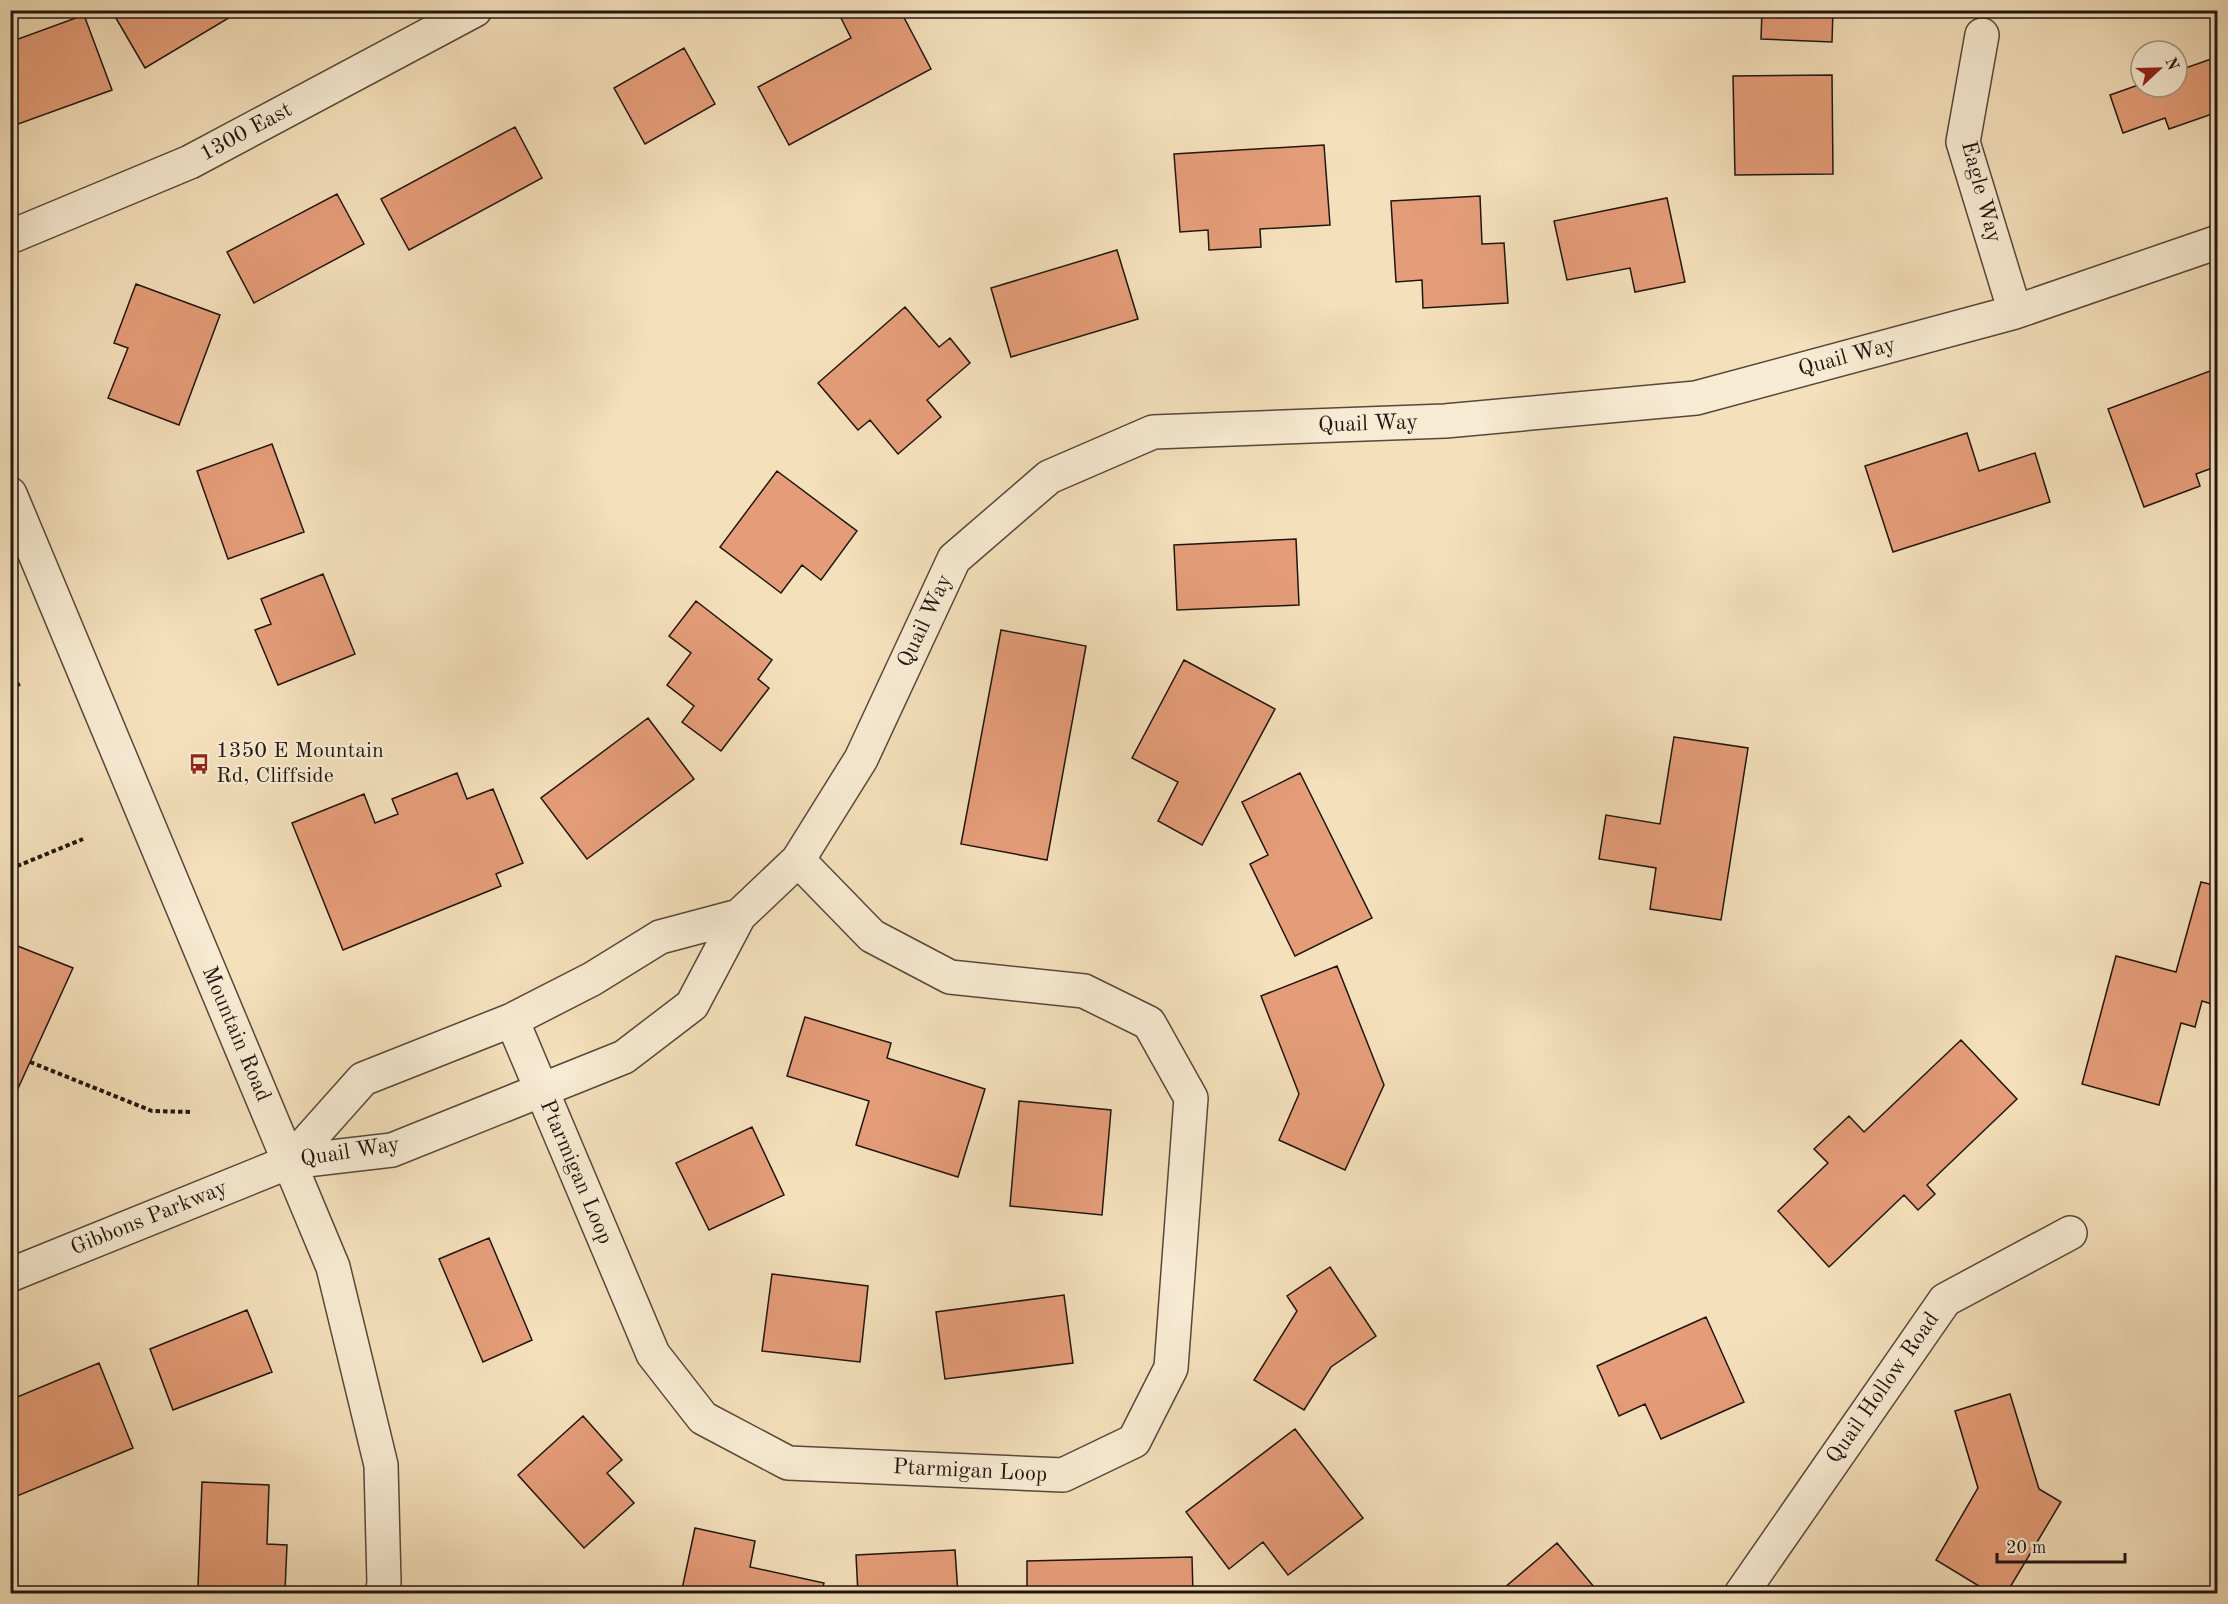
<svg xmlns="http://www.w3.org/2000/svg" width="2228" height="1604" font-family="'Old Standard TT',serif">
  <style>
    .building { fill: #e59d79; stroke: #211510; stroke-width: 1.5 }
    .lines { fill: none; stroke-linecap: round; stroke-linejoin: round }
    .minor-casing { stroke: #56483b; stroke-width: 36 }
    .path { stroke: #211510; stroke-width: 4; stroke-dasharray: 4.5 3; stroke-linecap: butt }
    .minor { stroke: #f8ebd3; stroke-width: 33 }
    .labels { text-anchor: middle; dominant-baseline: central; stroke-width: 4.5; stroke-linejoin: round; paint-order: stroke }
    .street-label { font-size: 22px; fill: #211510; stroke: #f8ebd3 }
    .poi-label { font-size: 22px; fill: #211510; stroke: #f8ebd3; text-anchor: start }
  </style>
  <rect width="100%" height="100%" fill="#f4e0bb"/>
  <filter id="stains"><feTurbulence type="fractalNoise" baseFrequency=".00333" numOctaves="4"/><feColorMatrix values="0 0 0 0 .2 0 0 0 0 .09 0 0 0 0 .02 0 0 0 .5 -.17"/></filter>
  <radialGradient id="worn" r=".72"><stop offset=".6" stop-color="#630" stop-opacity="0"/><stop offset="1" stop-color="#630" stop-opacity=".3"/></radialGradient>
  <path class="building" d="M118,10H242L145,68L113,13Z
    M855,10H900L931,69L789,145L758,87L851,38L841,18Z
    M1762,10H1833L1832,42L1761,39Z
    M84,15L112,90L10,127V42Z
    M684,48L715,104L645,144L614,88Z
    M2214,58L2218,69V112L2169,129L2165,118L2123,133L2110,95L2141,84V87H2177V71Z
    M1832,75L1833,174L1735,175L1733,76Z
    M515,127L542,178L409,250L381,199Z
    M1324,145L1330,225L1260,229L1261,247L1209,250L1208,230L1180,232L1174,154Z
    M337,194L364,244L254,303L227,252Z
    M1480,196L1482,244L1504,243L1508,303L1423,308L1422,280L1396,282L1391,201Z
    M1667,198L1685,282L1635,292L1630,268L1567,280L1554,221Z
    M1117,250L1138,319L1011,357L991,288Z
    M136,284L220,315L179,425L108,398L128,348L114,343Z
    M905,307L939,347L950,338L970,363L927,400L941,417L898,454L870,420L858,430L818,383Z
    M2218,368V466L2196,474L2200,486L2144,507L2108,409Z
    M1967,433L1979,471L2035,453L2050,502L1893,552L1865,466Z
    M272,444L304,532L228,559L197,471Z
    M777,471L857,531L821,580L802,565L781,593L720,547Z
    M1296,539L1299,605L1177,610L1174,545Z
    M323,574L355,654L278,685L255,630L271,624L261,599Z
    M696,601L772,660L758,679L769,688L721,751L682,722L694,706L667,685L691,653L669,636Z
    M1001,630L1086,646L1047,860L961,844Z
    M1184,660L1275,709L1202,845L1158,821L1178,782L1132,758Z
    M648,718L694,779L587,859L541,798Z
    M1674,737L1748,748L1721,920L1650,909L1656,868L1599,859L1606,815L1660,824Z
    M457,773L467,799L493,789L523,863L496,874L501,886L343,950L292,823L364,794L375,823L398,814L392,799Z
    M1300,773L1372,918L1295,956L1250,864L1268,855L1242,802Z
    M2201,882L2218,886V1006L2202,1001L2195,1027L2181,1023L2159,1105L2082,1084L2116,956L2176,972Z
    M10,943L73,968L10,1106Z
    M1337,966L1384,1085L1345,1170L1279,1140L1299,1094L1261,996Z
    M805,1017L891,1043L887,1058L985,1089L958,1177L856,1145L869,1101L787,1076Z
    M1961,1040L2017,1099L1927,1185L1935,1194L1918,1210L1904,1195L1829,1267L1778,1211L1828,1163L1814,1149L1849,1116L1864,1132Z
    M1019,1101L1111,1110L1102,1215L1010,1206Z
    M752,1127L784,1195L709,1230L676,1163Z
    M489,1238L532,1340L483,1362L439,1259Z
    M1330,1267L1376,1336L1331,1367L1304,1410L1254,1380L1297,1311L1287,1296Z
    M772,1274L868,1286L860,1362L762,1351Z
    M1064,1295L1073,1363L945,1379L936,1312Z
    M247,1310L272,1372L173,1410L150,1349Z
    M1706,1317L1744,1402L1661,1439L1645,1404L1619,1416L1597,1366Z
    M99,1363L133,1448L10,1499V1400Z
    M2010,1394L2039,1489L2061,1502L2006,1594H1992L1936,1560L1978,1488L1955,1411Z
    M583,1416L622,1460L607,1473L634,1503L584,1548L518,1475Z
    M1295,1429L1363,1518L1288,1575L1263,1542L1229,1569L1186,1512Z
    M202,1482L269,1485L267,1544L287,1545L285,1590L198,1587Z
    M695,1528L755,1541L750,1567L824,1583L821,1594H681Z
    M1557,1543L1600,1594H1497Z
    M955,1550L958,1594H858L856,1555Z
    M1192,1557L1193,1594H1027V1561Z"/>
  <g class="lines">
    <g class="minor-casing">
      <path id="minor" d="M1982,35L1963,142L2015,312
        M10,237L190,162L475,10
        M10,494L333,1267L381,1465L384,1583L382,1594
        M739,916L660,937L592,979L512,1020L363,1079L289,1162L392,1150L624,1057L692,1005L739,916L798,860L861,759L954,559L1049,477L1153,432L1445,421L1696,398L2015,312L2218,242
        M512,1020L653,1354L703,1418L788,1463L1063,1475L1134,1441L1171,1368L1191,1098L1149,1023L1084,991L950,977L872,936L798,860
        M10,1275L289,1162
        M1741,1594L1945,1300L2070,1233"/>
    </g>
    <path class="path" d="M10,688L20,684
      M10,869L83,839
      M30,1062L152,1111L193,1112"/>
    <use href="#minor" class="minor"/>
  </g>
  <defs>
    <g id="bus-bare" transform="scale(1.62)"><path d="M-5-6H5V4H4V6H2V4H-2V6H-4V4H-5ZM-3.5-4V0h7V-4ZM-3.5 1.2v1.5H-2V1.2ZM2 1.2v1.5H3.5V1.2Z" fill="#8f2418" stroke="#f8ebd3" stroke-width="2.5" paint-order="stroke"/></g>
  </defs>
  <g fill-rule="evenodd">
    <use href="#bus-bare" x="199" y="764"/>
  </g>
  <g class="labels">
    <g class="street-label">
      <text transform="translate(246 132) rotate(-28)">1300 East</text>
      <text transform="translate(1981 192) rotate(75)">Eagle Way</text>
      <text transform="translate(1847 357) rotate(-15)">Quail Way</text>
      <text transform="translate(1368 424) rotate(-2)">Quail Way</text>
      <text transform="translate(925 621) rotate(-65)">Quail Way</text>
      <text transform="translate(236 1034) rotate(67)">Mountain Road</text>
      <text transform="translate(350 1152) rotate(-9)">Quail Way</text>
      <text transform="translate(576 1172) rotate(67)">Ptarmigan Loop</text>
      <text transform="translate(149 1218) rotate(-22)">Gibbons Parkway</text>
      <text transform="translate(1883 1388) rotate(-55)">Quail Hollow Road</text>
      <text transform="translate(970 1471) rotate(3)">Ptarmigan Loop</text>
    </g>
    <g class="poi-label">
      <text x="216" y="751">1350 E Mountain<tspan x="216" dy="25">Rd, Cliffside</tspan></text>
    </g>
  </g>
  <rect width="2228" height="1604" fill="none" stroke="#f4e0bb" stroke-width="36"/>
  <rect x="12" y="12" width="2204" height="1580" fill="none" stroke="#211510" stroke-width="3"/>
  <rect x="18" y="18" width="2192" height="1568" fill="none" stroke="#211510" stroke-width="1.5"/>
  <g transform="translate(2159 69) rotate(68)"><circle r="28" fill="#f8ebd3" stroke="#a29585" stroke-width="1.5"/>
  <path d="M0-4.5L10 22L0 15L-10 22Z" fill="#8f2418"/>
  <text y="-9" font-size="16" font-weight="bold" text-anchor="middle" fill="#211510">N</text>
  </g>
  <path d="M1997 1553v9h128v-9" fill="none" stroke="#211510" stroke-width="3"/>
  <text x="2006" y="1553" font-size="18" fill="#211510" stroke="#f8ebd3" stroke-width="4.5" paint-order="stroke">20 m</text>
  <rect width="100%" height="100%" filter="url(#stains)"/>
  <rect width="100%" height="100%" fill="url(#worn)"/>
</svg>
